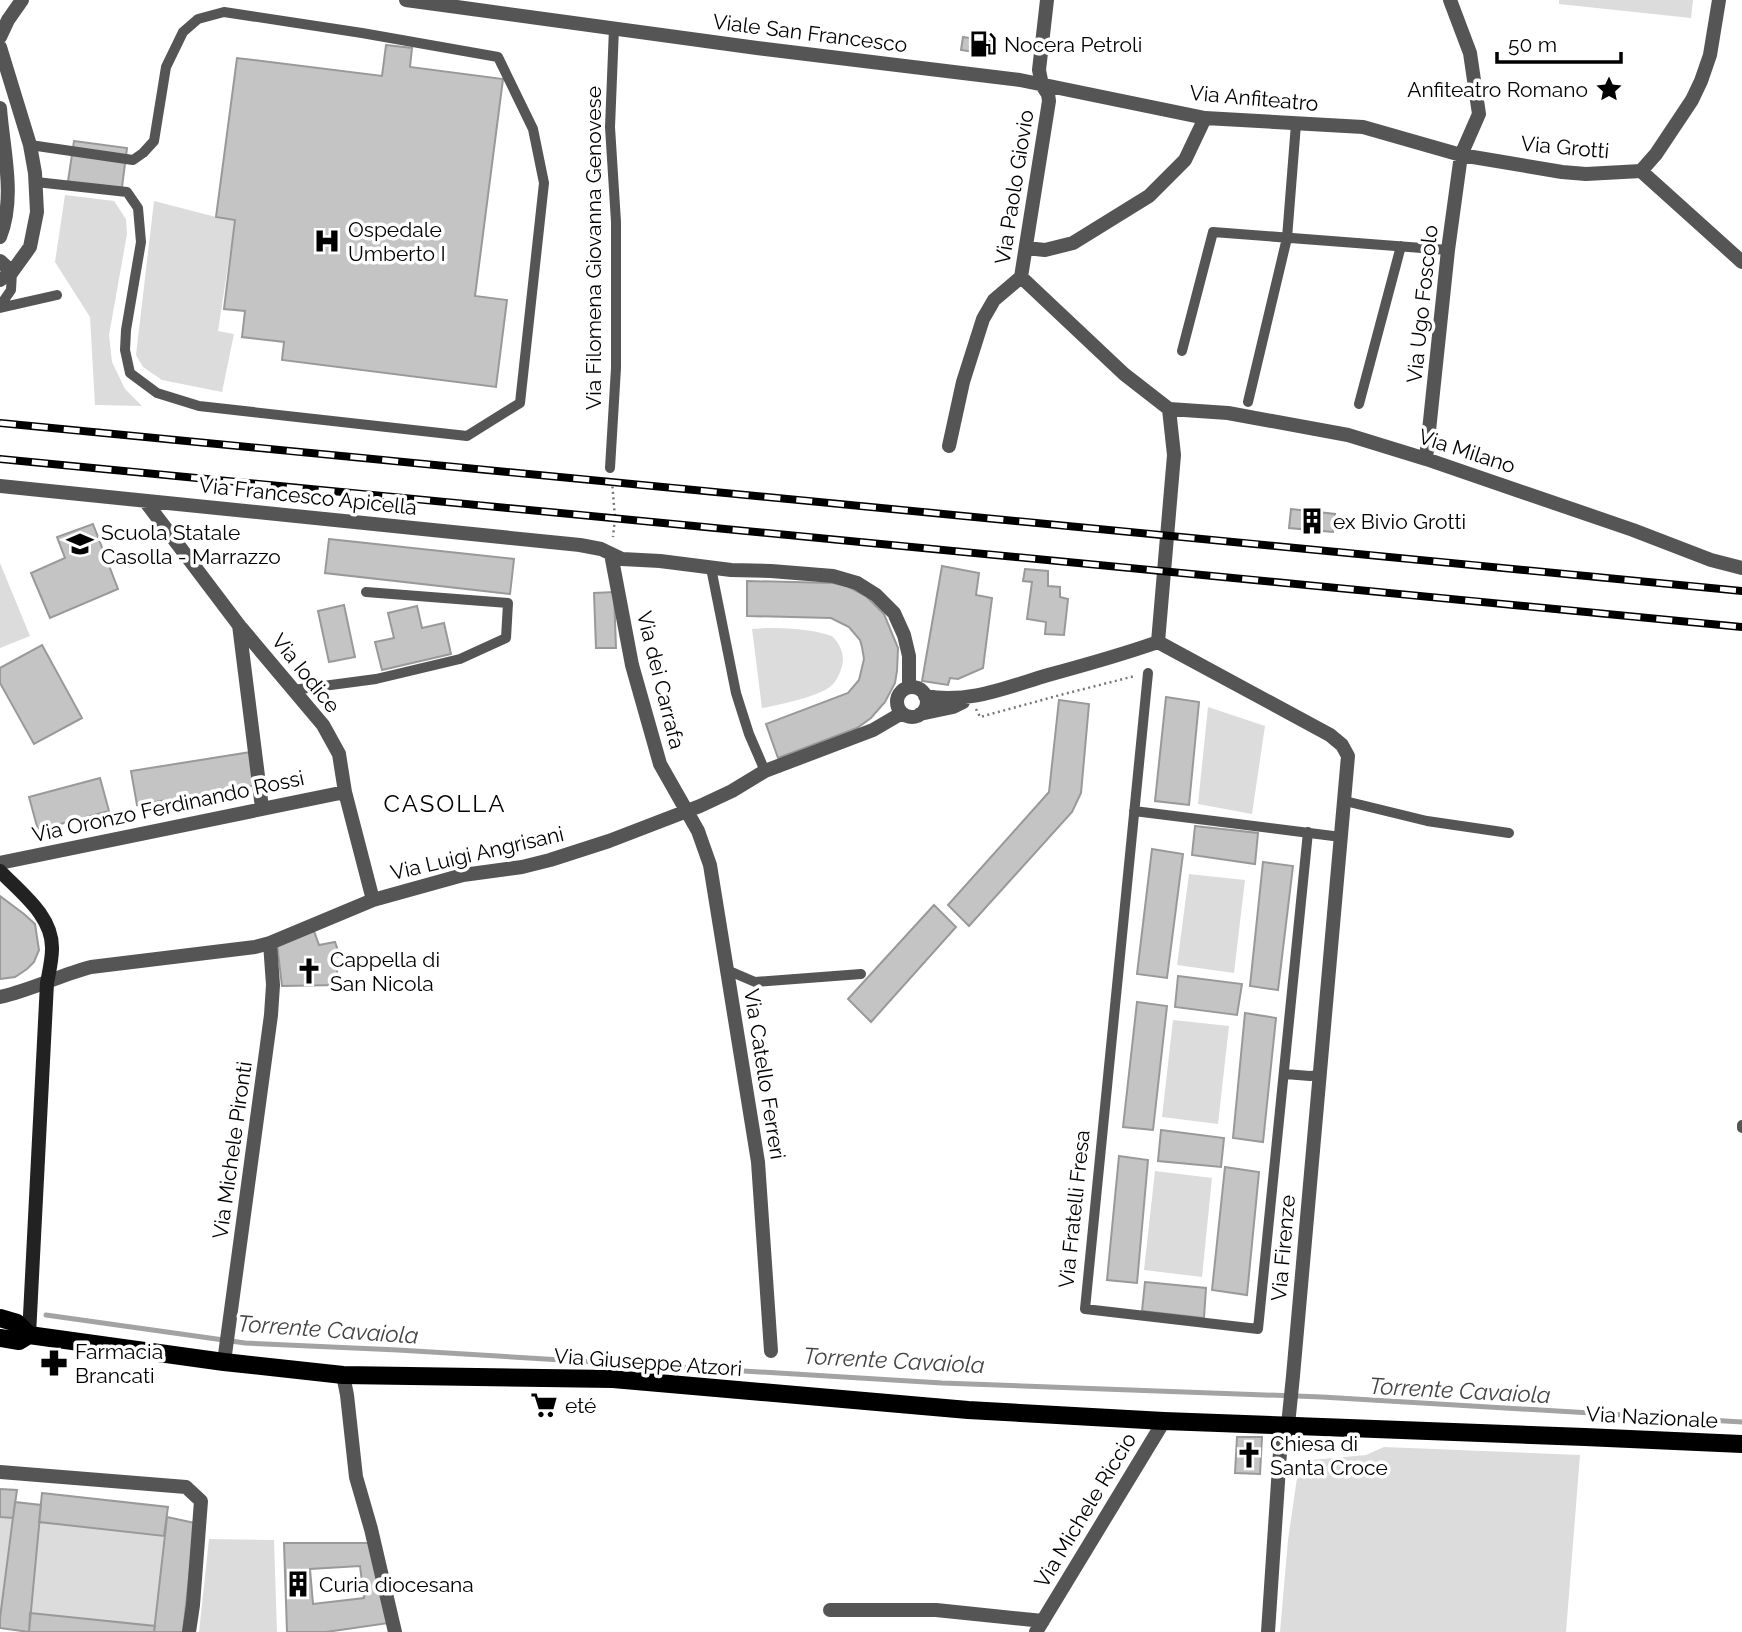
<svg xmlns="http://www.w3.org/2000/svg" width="1742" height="1632" font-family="Raleway,sans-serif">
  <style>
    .green { fill: #dcdcdc }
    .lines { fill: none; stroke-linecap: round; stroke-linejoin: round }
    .stream { stroke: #a3a3a3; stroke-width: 5 }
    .building { fill: #c4c4c4; stroke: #999; stroke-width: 2; fill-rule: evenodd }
    .path { stroke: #777; stroke-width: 2.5; stroke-dasharray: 2 3.5; stroke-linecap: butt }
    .lane { stroke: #555; stroke-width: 10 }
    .street { stroke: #555; stroke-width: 14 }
    .secondary { stroke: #222; stroke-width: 14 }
    .primary { stroke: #000; stroke-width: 18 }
    .rail-casing { stroke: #000; stroke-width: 8 }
    .rail { stroke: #fff; stroke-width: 5; stroke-dasharray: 16; stroke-linecap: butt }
    .labels { text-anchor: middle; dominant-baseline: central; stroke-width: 7; stroke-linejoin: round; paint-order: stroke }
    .street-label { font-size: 21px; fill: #000; stroke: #fff }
    .poi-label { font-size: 21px; fill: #000; stroke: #fff; text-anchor: start }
    .water-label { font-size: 23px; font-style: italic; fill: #444; stroke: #fff }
    .quarter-label { font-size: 24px; letter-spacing: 2px; fill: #000; stroke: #fff }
  </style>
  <rect width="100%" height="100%" fill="#fff"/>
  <path class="green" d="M1559,0H1693L1691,18L1559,4Z
    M65,195L114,201L126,219L127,234L109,335L112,362L125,389L142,406L95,405L90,317L55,262Z
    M154,201L216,217L235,220L218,331L234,334L222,392L162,380L143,367L136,355Z
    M0,563L30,636L0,648Z
    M767,628C790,628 811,629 832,636C840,644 845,654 842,666C840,673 837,681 831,686C818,697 779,705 762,708L752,629Z
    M1208,707L1265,726L1252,814L1198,804Z
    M1189,874L1245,880L1234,973L1177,965Z
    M1173,1020L1229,1026L1218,1124L1162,1117Z
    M1155,1171L1212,1178L1202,1277L1144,1270Z
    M1384,1447L1580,1455L1566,1632H1280L1288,1540L1297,1478L1311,1460L1366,1455Z
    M0,1517L13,1518L1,1611H0Z
    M39,1522L164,1536L155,1626L30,1613Z
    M209,1539L274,1540L277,1632H199Z"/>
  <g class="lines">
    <path class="stream" d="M46,1315L245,1343L398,1350L942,1383L1322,1397L1742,1422"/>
  </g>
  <path class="building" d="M963,37L990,41L988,54L961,50Z
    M386,45L412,48L410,67L503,79L475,296L507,300L496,387L282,360L284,342L242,337L245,311L224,309L235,220L216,217L237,58L382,76Z
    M74,141L127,148L121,195L67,188Z
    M1291,509L1335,514L1333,532L1289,528Z
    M93,524L118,589L50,618L31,573L65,558L57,537Z
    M329,539L514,559L510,594L325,573Z
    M942,566L979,573L976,595L992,598L983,668L958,679L950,678L948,685L922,681Z
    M1025,569L1048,571V586L1060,587V597L1068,599L1064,635L1045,634L1046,622L1027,619L1032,582L1023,581Z
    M747,581L833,583L847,586L866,596L884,614L898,648L897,671L895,683L885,702L871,718L857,728L778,758L766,724L848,693L859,680L864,659L862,647L860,640L849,627L831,618L747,616Z
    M614,592L616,648H596L594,593Z
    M344,605L355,657L329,662L318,611Z
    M417,606L422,628L444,623L451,654L382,670L375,642L394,638L388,613Z
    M42,645L82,718L34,744L0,683V668Z
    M1166,697L1199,702L1189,805L1155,801Z
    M1059,700L1089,704L1081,793L1072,812L969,926L948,905L1049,792Z
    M251,752L257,785L137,805L131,771Z
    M100,778L109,811L38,830L29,797Z
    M1195,826L1258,833L1255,864L1192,855Z
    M1152,849L1183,854L1167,978L1137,974Z
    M1263,862L1293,866L1278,990L1250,986Z
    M0,896L24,914L35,924L39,950L34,962L27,969L15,977L0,979Z
    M934,905L956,927L871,1022L848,999Z
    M314,931L319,945L335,942L340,956L334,957L340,985L282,986L277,944Z
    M1178,976L1242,984L1237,1015L1175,1007Z
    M1137,1002L1167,1006L1153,1130L1123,1127Z
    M1245,1013L1276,1018L1263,1142L1233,1138Z
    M1161,1130L1224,1138L1221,1167L1158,1161Z
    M1119,1156L1148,1160L1137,1283L1107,1280Z
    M1225,1167L1259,1172L1247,1295L1212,1290Z
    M1145,1282L1206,1288L1204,1318L1142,1311Z
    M1237,1437H1262L1260,1474L1235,1473Z
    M0,1489L17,1490L13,1518L0,1517Z
    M42,1493L168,1507L164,1536L39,1522Z
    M15,1502L41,1505L29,1632L0,1628V1618Z
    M167,1517L195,1523L183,1632H154Z
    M284,1543H371L389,1623L326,1632H287ZM360,1566L364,1598L313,1604L310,1569Z
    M30,1613L155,1626L154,1632H29Z"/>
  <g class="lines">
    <path class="path" d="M612,481L615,518L613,537
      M976,709L980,717L1064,694L1135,676"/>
    <path class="lane" d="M30,145L133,160L143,153L154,141L166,67L183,32L198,19L224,12L362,33L498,57L533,129L544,183L520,403L467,436L199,406L157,393L130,373L125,350L126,330L141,242L138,208L127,192L36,182
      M0,306L11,290L12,272
      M0,308L57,295
      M1182,351L1213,232L1448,250
      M1248,402L1287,238L1296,124
      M1359,404L1401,246
      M610,468L616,368V222L610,127L614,28
      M711,568L736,693L749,734L765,771
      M1148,673L1085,1309L1258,1329L1308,832
      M293,690L376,679L460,659L506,638L508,603L366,592
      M1345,801L1427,821L1509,833
      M1134,811L1341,837
      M727,970L755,982L861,974
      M1285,1074L1310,1076L1320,1075
      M1742,1125V1128"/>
    <path class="street" d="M406,0L757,48L1020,80L1205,118L1363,127L1461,155L1562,172L1586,174L1641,171L1656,154L1692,100L1701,81L1710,55L1719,0
      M0,37L8,20L22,0
      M0,47L30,145L35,173L37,212L30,247L12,272L0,280
      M0,108C3,150 16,197 0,237
      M1641,171L1742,262
      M1026,248L1045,250L1073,243L1149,196L1185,160L1205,118
      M0,261L12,272
      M1021,277L1124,374L1169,409L1174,455L1158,642
      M1169,409L1228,413L1348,435L1426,459L1633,530L1711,560L1742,568
      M949,446L963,382L983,319L994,300L1021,277L1049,101L1048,94L1042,85L1039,70L1047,0
      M1426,459L1448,250L1461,155L1479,114L1470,53L1450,0
      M0,486L580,545L601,549L622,559L660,561L731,570L771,571L833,576L857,583L876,595L894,613L904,635L909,656V687
      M145,501L238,624L323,725L339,754L345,792L373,900
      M611,554L632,665L660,764L698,831L710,865L758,1162L771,1351
      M239,625L262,808
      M897 702a15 15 0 1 1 30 0a15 15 0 1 1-30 0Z
      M925,696C969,704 1007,687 1048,675C1085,665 1121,655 1158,642L1330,735L1342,745L1348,756L1293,1376L1288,1425L1280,1452L1268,1632
      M920,714L953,707L963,702
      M0,863L345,792
      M0,997C32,990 60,975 91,967L255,947L270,943L373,900L463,875L522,867L550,860L609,841L700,806L732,791L765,771L873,730L902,713
      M224,1362L271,1015L273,985L270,943
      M343,1375L347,1395L356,1477L371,1529L395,1632
      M0,1472L186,1487L201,1501L193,1605L189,1632
      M830,1610H936L1043,1621
      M1036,1632L1164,1421"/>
    <path class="secondary" d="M0,871C21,893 53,916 52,949C52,960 49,972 47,983L29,1335"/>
    <path class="primary" d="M0,1318L17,1323L29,1335L224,1362L343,1375L613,1379L968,1410L1164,1421L1585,1437L1742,1444
      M0,1338L19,1341L29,1335"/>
    <g class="rail-casing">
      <path id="rail" d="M0,423L1742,591
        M0,459L1742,627"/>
    </g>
    <use href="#rail" class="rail"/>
  </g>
  <defs>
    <g id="fuel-bare" transform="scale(2.1)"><path d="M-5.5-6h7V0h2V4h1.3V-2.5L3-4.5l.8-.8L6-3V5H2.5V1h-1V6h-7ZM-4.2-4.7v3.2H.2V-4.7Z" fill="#000" stroke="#fff" stroke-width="2.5" paint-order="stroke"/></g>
    <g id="sight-bare" transform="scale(2.1)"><path d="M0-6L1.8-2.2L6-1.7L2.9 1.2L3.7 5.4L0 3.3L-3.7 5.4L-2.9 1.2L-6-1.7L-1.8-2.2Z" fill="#000" stroke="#fff" stroke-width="2.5" paint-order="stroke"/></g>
    <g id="hospital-bare" transform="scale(2.1)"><path d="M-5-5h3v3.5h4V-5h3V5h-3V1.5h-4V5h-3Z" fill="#000" stroke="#fff" stroke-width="2.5" paint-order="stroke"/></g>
    <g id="building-bare" transform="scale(2.1)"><path d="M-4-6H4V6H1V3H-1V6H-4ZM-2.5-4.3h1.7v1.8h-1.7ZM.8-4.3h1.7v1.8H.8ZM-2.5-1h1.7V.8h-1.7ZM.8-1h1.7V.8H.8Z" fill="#000" stroke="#fff" stroke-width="2.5" paint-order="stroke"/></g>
    <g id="school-bare" transform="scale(2.1)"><path d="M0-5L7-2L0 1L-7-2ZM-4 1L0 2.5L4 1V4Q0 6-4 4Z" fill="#000" stroke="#fff" stroke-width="2.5" paint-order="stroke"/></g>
    <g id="church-bare" transform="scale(2.1)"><path d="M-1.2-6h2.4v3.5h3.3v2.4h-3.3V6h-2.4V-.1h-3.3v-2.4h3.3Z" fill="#000" stroke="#fff" stroke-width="2.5" paint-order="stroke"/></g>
    <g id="pharmacy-bare" transform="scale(2.1)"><path d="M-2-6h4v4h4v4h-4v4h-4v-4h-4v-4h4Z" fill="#000" stroke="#fff" stroke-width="2.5" paint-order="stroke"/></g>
    <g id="supermarket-bare" transform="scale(2.1)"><path d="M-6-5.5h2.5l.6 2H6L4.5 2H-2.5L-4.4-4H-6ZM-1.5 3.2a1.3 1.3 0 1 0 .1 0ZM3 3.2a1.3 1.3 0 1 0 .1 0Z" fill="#000" stroke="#fff" stroke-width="2.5" paint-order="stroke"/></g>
  </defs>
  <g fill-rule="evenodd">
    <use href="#fuel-bare" x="983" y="44"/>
    <use href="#sight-bare" x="1609" y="89"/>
    <use href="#hospital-bare" x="327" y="241"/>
    <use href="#building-bare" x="1312" y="521"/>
    <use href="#school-bare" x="80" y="544"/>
    <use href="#church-bare" x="309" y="971"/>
    <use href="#pharmacy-bare" x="54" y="1363"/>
    <use href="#supermarket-bare" x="544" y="1405"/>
    <use href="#church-bare" x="1249" y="1455"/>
    <use href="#building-bare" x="298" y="1584"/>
  </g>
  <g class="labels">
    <g class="street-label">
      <text transform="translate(810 33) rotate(7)">Viale San Francesco</text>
      <text transform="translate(1254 98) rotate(5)">Via Anfiteatro</text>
      <text transform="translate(1565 147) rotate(5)">Via Grotti</text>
      <text transform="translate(1014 187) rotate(-81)">Via Paolo Giovio</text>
      <text transform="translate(593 248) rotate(-90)">Via Filomena Giovanna Genovese</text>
      <text transform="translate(1422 304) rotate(-84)">Via Ugo Foscolo</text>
      <text transform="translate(1467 451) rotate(18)">Via Milano</text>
      <text transform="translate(308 496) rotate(6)">Via Francesco Apicella</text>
      <text transform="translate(306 673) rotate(51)">Via Iodice</text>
      <text transform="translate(661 680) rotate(76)">Via dei Carrafa</text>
      <text transform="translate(168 806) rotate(-12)">Via Oronzo Ferdinando Rossi</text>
      <text transform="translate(477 853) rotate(-13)">Via Luigi Angrisani</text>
      <text transform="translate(765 1074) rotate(81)">Via Catello Ferreri</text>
      <text transform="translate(232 1150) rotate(-82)">Via Michele Pironti</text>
      <text transform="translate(1074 1209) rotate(-84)">Via Fratelli Fresa</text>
      <text transform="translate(1283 1248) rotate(-85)">Via Firenze</text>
      <text transform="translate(648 1362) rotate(4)">Via Giuseppe Atzori</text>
      <text transform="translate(1652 1417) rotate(3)">Via Nazionale</text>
      <text transform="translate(1085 1510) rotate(-59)">Via Michele Riccio</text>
    </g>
    <g class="poi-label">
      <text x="1004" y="44">Nocera Petroli</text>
      <text x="1588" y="89" text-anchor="end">Anfiteatro Romano</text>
      <text x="348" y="229">Ospedale<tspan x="348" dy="24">Umberto I</tspan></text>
      <text x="1333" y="521">ex Bivio Grotti</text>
      <text x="101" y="532">Scuola Statale<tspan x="101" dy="24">Casolla - Marrazzo</tspan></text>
      <text x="330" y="959">Cappella di<tspan x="330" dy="24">San Nicola</tspan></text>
      <text x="75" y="1351">Farmacia<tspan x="75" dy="24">Brancati</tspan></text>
      <text x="565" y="1405">eté</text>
      <text x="1270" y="1443">Chiesa di<tspan x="1270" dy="24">Santa Croce</tspan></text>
      <text x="319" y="1584">Curia diocesana</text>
    </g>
    <g class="water-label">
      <text transform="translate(328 1329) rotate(4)">Torrente Cavaiola</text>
      <text transform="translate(894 1360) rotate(3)">Torrente Cavaiola</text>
      <text transform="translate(1460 1390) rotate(3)">Torrente Cavaiola</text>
    </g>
    <g class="quarter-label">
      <text x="445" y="803">CASOLLA</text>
    </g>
  </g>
  <path d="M1497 52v10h124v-10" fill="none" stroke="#000000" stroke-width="3.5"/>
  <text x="1508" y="52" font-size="21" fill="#000000" stroke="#ffffff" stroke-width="5" paint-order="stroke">50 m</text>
</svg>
